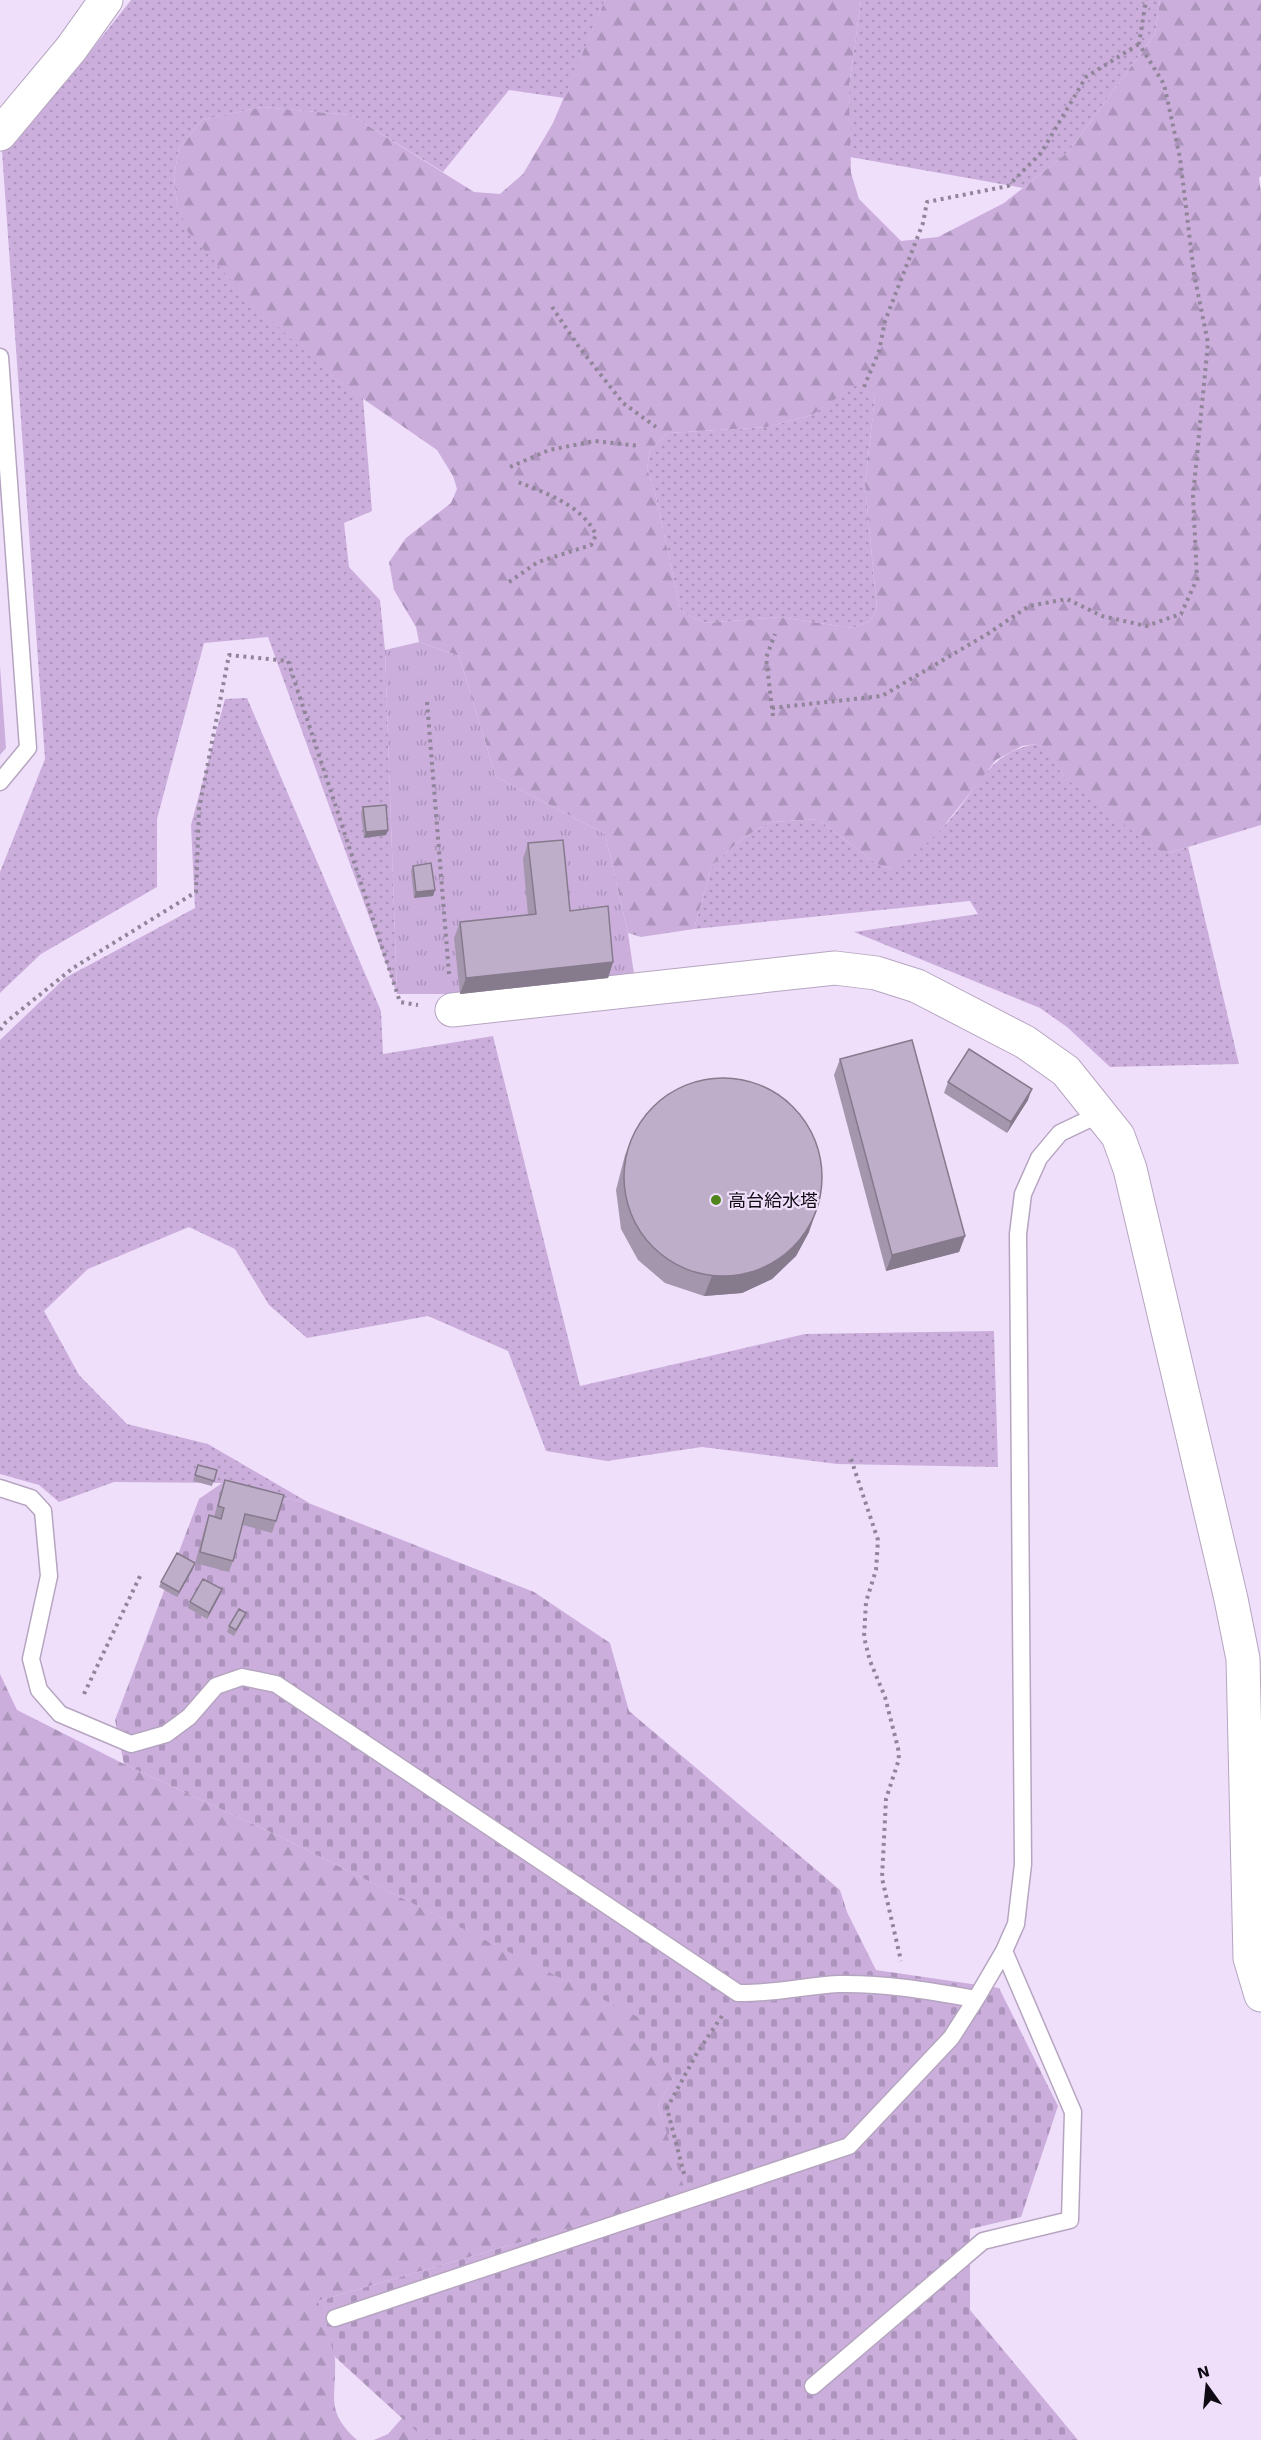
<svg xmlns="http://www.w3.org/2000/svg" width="1261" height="2440" font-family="'Work Sans','Noto Sans JP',sans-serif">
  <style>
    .grass { fill: url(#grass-dots) }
    .forest { fill: url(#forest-firs); fill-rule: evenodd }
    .cemetery { fill: url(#cemetery-stones) }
    .park { fill: url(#park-tufts) }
    .pitch { fill: #cbaedc }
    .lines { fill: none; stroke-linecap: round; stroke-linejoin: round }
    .lane-casing { stroke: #b6a5c0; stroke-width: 19 }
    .street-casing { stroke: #b6a5c0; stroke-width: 35 }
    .path { stroke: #918599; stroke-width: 4; stroke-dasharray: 3 4.5; stroke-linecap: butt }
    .lane { stroke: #fff; stroke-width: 16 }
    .street { stroke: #fff; stroke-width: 33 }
    .wall { fill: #a496ad }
    .shaded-wall { fill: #867a8d }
    .building { fill: #bfaec9; stroke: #867a8d; stroke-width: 1.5 }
    .poi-dot { fill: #50851d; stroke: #f0dffb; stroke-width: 2 }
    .labels { text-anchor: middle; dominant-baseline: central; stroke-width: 4.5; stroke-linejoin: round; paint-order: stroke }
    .poi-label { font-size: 18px; fill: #0f0a13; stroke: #f0dffb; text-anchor: start }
  </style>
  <defs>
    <pattern id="grass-dots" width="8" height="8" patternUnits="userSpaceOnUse" patternTransform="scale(1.5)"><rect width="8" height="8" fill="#cbaedc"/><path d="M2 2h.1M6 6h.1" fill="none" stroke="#ad94bc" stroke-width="1.8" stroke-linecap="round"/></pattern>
    <pattern id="forest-firs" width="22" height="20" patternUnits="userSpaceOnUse" patternTransform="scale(1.5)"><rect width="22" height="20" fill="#cbaedc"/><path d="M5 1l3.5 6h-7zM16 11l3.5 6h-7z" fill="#ad94bc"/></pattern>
    <pattern id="cemetery-stones" width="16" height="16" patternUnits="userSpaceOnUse" patternTransform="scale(1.5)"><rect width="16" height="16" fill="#cbaedc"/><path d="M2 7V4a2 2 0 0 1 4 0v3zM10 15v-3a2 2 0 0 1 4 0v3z" fill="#ad94bc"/></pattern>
    <pattern id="park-tufts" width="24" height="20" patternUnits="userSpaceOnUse" patternTransform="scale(1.5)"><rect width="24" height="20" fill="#cbaedc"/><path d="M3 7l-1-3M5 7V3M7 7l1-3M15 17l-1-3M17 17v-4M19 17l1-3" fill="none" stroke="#ad94bc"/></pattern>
  </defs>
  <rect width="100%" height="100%" fill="#f0dffb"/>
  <path class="grass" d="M131,0H605L564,98L509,90L443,172L351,115L262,107L202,120L179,148L174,176L177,205L333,378L363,398L372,511L344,523L349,567L380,600L385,650L397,994L268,637L204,643L157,819V887L41,954L0,993V872L45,759L2,151L68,80Z
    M861,0H1160L1155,34L1068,152L1023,188L850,157L849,87Z
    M856,384L875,396L865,484L877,609L870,621L853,628L780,617L706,623L681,612L656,497L647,468L650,450L668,433L767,427L812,415Z
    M247,698L381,1011L383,1054L493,1036L580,1386L805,1334L994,1331L998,1467L837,1464L702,1447L607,1461L546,1451L508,1351L428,1316L307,1338L269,1305L235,1249L189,1227L88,1269L44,1311L79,1375L127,1424L208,1444L311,1504L222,1483L114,1482L59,1502L39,1485L0,1474V1040L65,978L195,908L191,825L225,699Z
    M1036,744L1048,751L1064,777L1168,853L1188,847L1239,1064L1110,1067L1067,1027L1040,1008L854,932L978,914L970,901L694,929L712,865L744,837L771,822L818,819L877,864L891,869C907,856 925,845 939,831C974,799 983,753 1036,744Z"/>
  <path class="forest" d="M605,0H861L849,87L851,173L859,199L901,241L938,237L1004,203L1068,152L1155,34L1160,0H1261V176L1259,178L1261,192V825L1168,853L1155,849L1064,777L1048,752L1036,744L1022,746L996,760L940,831L905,863L891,869L877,864L818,819L771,822L744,837L712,865L694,929L641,937L628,933L605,834L496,777L459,656L419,642L416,627L394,590L389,562L406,538L451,503L457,489L453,476L437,450L333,378L246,297L188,232L177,205L174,176L179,148L202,120L262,107L351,115L474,192L500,194L523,174L553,123ZM856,385L875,396L865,484L877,609L870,621L853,628L780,617L706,623L681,612L656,497L647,468L650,450L668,433L767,427L812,415Z
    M0,1674L17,1710L124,1764L281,1837L645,2020L675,2075L658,2105L687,2194L318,2301C324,2319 334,2340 335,2359C337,2397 324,2410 357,2440H0Z
    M403,2417L428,2440H374L388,2434Z"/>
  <path class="cemetery" d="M222,1483L311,1504L534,1592L610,1643L629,1711L840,1890L847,1912L876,1970L999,1988L1058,2106L1021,2217L970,2229V2310L1078,2440H426L335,2357L318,2301L686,2194L658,2105L675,2075L632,2041L644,2020L281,1837L124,1764L115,1720L199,1499Z"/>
  <path class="park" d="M419,642L459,656L496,777L605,834L628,933L634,974L460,994H397L385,650Z"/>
  <path class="pitch" d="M0,666L6,748L0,755Z"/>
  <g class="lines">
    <g class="lane-casing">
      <path id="lane" d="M0,357L28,748L0,782
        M0,1488L31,1498L43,1511L49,1576L31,1659L39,1690L60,1714L131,1744L166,1734L189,1717L216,1686L242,1677L276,1684L738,1993C772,1994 804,1986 838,1984C885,1983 930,1991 976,1999L1004,1951L1016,1924L1023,1864L1018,1234L1023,1194L1039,1158L1060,1133L1100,1114
        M335,2318L849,2146L951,2038L976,1999
        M813,2386L983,2241L1070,2220L1073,2112L1004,1951"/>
    </g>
    <g class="street-casing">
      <path id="street" d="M0,134L71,49L106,0
        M452,1010L835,968L876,973L917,986L1025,1042L1066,1071L1118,1136L1130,1169L1231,1599L1243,1659L1250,1958L1261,1995"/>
    </g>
    <path class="path" d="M552,307L579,347L623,403L656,427
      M864,387L879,351L885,321L923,223L927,202L1008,186L1041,153L1086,77L1139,44
      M510,467L549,450L595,441L640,446
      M509,582L538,562L591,545L596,535C583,506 546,493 518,482
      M427,702L449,974
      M772,708L882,696L989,633L1029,606L1067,599L1102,616L1146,626L1181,614L1197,579L1193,496L1208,343L1194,274L1180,158L1164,84L1139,44L1146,0
      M773,716L766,658L775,634
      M0,1030L6,1022L73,968L196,892L199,809L229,655L288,661L400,1002L418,1005
      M851,1459L878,1540L876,1570L866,1602L864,1637L870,1661L885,1697L898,1748L899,1759L886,1799L882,1878L901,1961
      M84,1694L141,1574
      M684,2174L667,2108L697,2053L722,2016"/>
    <use href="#lane" class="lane"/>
    <use href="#street" class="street"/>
  </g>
  <path class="wall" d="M363,807L388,830L386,835L364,838L361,813Z
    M528,843L570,911L613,962L608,978L460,994L454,938L460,922L528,915L523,859Z
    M413,866L435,890L433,896L414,898L411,871Z
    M840,1059L965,1236L959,1252L886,1271L834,1075Z
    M948,1082L1028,1100L1007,1133L944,1093Z
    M633,1135L809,1232L796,1256L772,1279L742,1293L704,1296L665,1283L638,1260L621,1229L616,1190L625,1155Z
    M198,1465L217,1470L212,1486L193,1481Z
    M225,1480L276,1521L272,1533L243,1525L233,1561L229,1572L195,1563L205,1527L209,1515L214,1517L221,1491Z
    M193,1569L177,1597L159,1587L161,1582Z
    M220,1595L207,1619L188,1608L190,1602Z
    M244,1619L234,1636L227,1632L229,1626Z"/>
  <path class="shaded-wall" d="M388,830L386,835L364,838L366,832Z
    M435,890L433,896L414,898L416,892Z
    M613,962L608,978L460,994L466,978Z
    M1032,1089L1028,1100L1007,1133L1011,1122Z
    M816,1212L809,1232L796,1256L772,1279L742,1293L704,1296L712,1276Z
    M965,1236L959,1252L886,1271L892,1255Z
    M195,1563L193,1569L177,1597L179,1592Z
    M222,1589L220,1595L207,1619L209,1613Z"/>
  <path class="building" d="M386,805L388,830L366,832L363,807Z
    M563,840L570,911L608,906L613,962L466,978L460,922L536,914L528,843Z
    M431,863L435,890L416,892L413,866Z
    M912,1040L965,1236L892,1255L840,1059Z
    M969,1049L1032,1089L1011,1122L948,1082Z
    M624 1177a99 99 0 1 1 198 0a99 99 0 1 1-198 0Z
    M198,1465L217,1470L214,1481L195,1475Z
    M225,1480L284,1495L276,1521L245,1514L233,1561L200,1552L209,1515L221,1519L224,1508L218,1506Z
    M177,1553L195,1563L179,1592L161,1582Z
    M203,1579L222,1589L209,1613L190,1602Z
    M239,1609L246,1613L236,1630L229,1626Z"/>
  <circle class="poi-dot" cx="716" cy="1200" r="6"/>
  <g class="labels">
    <g class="poi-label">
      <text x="728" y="1200">高台給水塔</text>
    </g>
  </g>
  <g transform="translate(1207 2386) rotate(345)" stroke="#f0dffb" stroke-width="4.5" paint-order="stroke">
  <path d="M0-4.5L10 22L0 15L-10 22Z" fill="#0f0a13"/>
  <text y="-9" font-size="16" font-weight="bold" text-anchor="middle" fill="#0f0a13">N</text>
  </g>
</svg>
